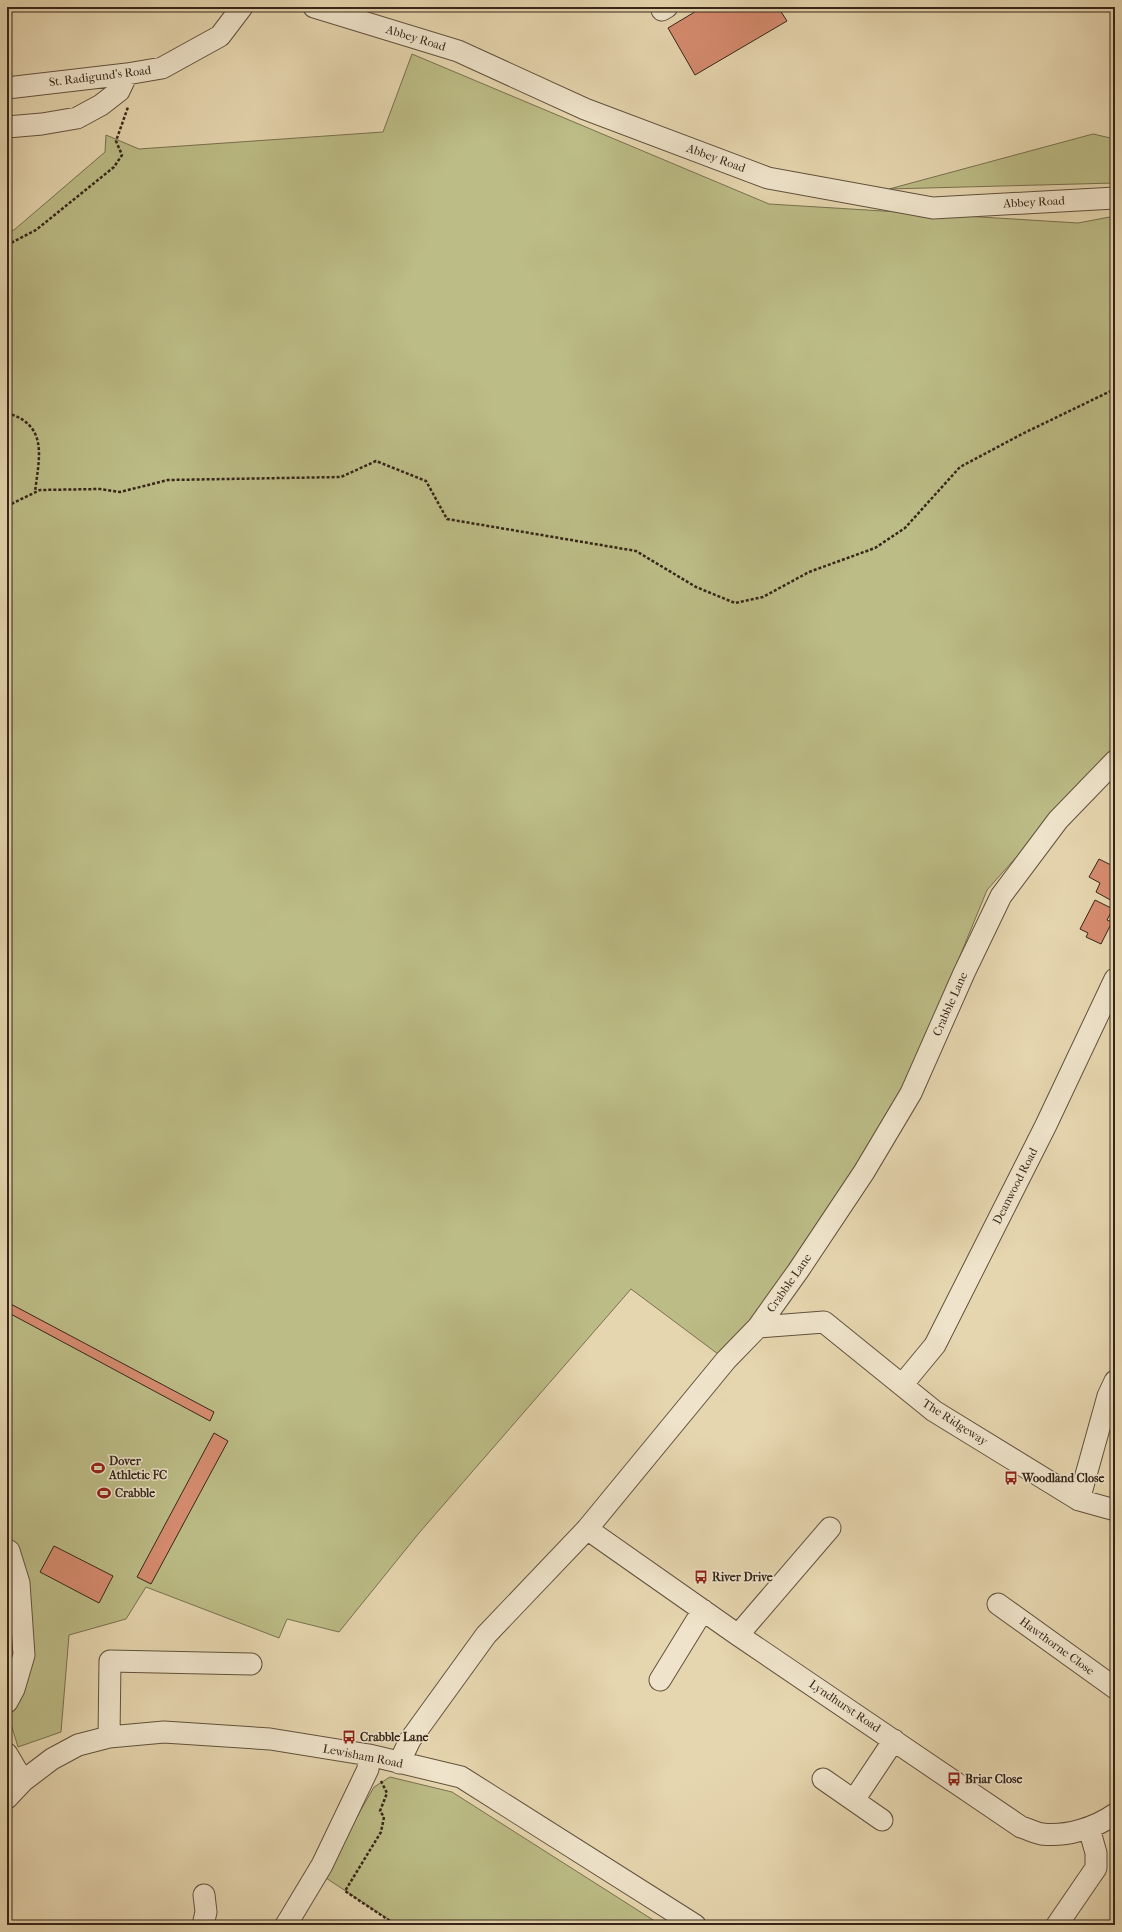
<svg xmlns="http://www.w3.org/2000/svg" width="1122" height="1932" font-family="'IM FELL French Canon',serif">
  <style>
    .green { fill: #bcbc86; stroke: #797150 }
    .building { fill: #d68c70; stroke: #362619 }
    .lines { fill: none; stroke-linecap: round; stroke-linejoin: round }
    .minor-casing { stroke: #62523e; stroke-width: 23 }
    .path { stroke: #362619; stroke-width: 2.5; stroke-dasharray: 3 2; stroke-linecap: butt }
    .minor { stroke: #efe4cb; stroke-width: 21 }
    .labels { text-anchor: middle; dominant-baseline: central; stroke-width: 3; stroke-linejoin: round; paint-order: stroke }
    .street-label { font-size: 12px; fill: #362619; stroke: #efe4cb }
    .poi-label { font-size: 12px; font-weight: bold; fill: #362619; stroke: #efe4cb; text-anchor: start }
  </style>
  <rect width="100%" height="100%" fill="#e6d6af"/>
  <filter id="stains"><feTurbulence type="fractalNoise" baseFrequency=".005" numOctaves="4"/><feColorMatrix values="0 0 0 0 .2 0 0 0 0 .09 0 0 0 0 .02 0 0 0 .5 -.17"/></filter>
  <radialGradient id="worn" r=".72"><stop offset=".6" stop-color="#630" stop-opacity="0"/><stop offset="1" stop-color="#630" stop-opacity=".3"/></radialGradient>
  <path class="green" d="M412,54L769,204L1078,223L1115,216V746L987,890L899,1105L726,1360L631,1289L419,1533L339,1632L287,1619L279,1638L146,1587L126,1619L69,1635L61,1732L18,1747L7,1711V231L14,230L105,152L106,135L139,149L383,132Z
    M1093,134L1115,139V183L889,189Z
    M390,1777L452,1792L661,1925H397L323,1876L374,1787Z"/>
  <path class="building" d="M703,7H778L787,21L695,75L668,28Z
    M1099,859L1115,867L1114,902L1096,892L1100,883L1089,877Z
    M1095,900L1113,909L1107,920L1112,922L1101,944L1086,937L1088,933L1080,929Z
    M7,1302L214,1412L210,1421L7,1312Z
    M214,1433L228,1441L151,1584L137,1577Z
    M54,1546L113,1576L99,1603L40,1572Z"/>
  <g class="lines">
    <g class="minor-casing">
      <path id="minor" d="M314,7L458,51L585,109L768,178L933,208L1115,198
        M662,10L667,7
        M7,88L127,74L162,68L220,36L242,7
        M7,127L42,124L77,118L101,105L119,91L127,74
        M758,1327L824,1322L934,1411L1079,1500L1115,1510
        M902,1385L935,1345L1046,1125L1115,979
        M1079,1500L1108,1396L1115,1381
        M587,1529L738,1635L1021,1827C1028,1829 1035,1833 1042,1834C1066,1837 1095,1828 1115,1814
        M7,1550L9,1551L19,1583L24,1655L14,1689L7,1702
        M998,1604L1115,1688
        M738,1635L830,1528
        M660,1680L703,1610
        M109,1737L110,1661L251,1664
        M7,1754L23,1781
        M399,1763L410,1740L486,1635L587,1529L726,1360L758,1327L798,1271L864,1172L911,1093L964,973L1001,896L1058,820L1115,761
        M823,1779L882,1820
        M7,1798L23,1781L52,1759L78,1745L109,1737L164,1732L270,1739L369,1755L461,1777L695,1925
        M854,1800L894,1740
        M203,1925L206,1912L204,1895
        M286,1925L322,1865L368,1769L369,1755
        M1057,1925L1096,1868V1853L1089,1828"/>
    </g>
    <path class="path" d="M7,245L36,230L114,167L122,155L116,141L128,107
      M7,413C49,425 39,458 35,492
      M7,506L40,490L100,489L120,492L168,480L341,477L376,461L426,481L447,519L636,551L696,587L735,603L763,597L809,572L875,548L905,528L960,467L1022,434L1115,389
      M381,1781L387,1793L380,1811L384,1817L381,1832L345,1891L396,1925"/>
    <use href="#minor" class="minor"/>
  </g>
  <defs>
    <g id="stadium-bare" transform="scale(1.08)"><path d="M0-5a6.5 5 0 1 0 0 10a6.5 5 0 1 0 0-10ZM-3.5-1.8h7v3.6h-7Z" fill="#8f2418" stroke="#efe4cb" stroke-width="2.5" paint-order="stroke"/></g>
    <g id="bus-bare" transform="scale(1.08)"><path d="M-5-6H5V4H4V6H2V4H-2V6H-4V4H-5ZM-3.5-4V0h7V-4ZM-3.5 1.2v1.5H-2V1.2ZM2 1.2v1.5H3.5V1.2Z" fill="#8f2418" stroke="#efe4cb" stroke-width="2.5" paint-order="stroke"/></g>
  </defs>
  <g fill-rule="evenodd">
    <use href="#stadium-bare" x="98" y="1468"/>
    <use href="#bus-bare" x="1011" y="1478"/>
    <use href="#stadium-bare" x="104" y="1493"/>
    <use href="#bus-bare" x="701" y="1577"/>
    <use href="#bus-bare" x="349" y="1737"/>
    <use href="#bus-bare" x="954" y="1779"/>
  </g>
  <g class="labels">
    <g class="street-label">
      <text transform="translate(416 38) rotate(17)">Abbey Road</text>
      <text transform="translate(100 76) rotate(-7)">St. Radigund's Road</text>
      <text transform="translate(716 158) rotate(20)">Abbey Road</text>
      <text transform="translate(1034 202) rotate(-3)">Abbey Road</text>
      <text transform="translate(950 1004) rotate(-66)">Crabble Lane</text>
      <text transform="translate(1015 1186) rotate(-63)">Deanwood Road</text>
      <text transform="translate(789 1283) rotate(-55)">Crabble Lane</text>
      <text transform="translate(955 1422) rotate(33)">The Ridgeway</text>
      <text transform="translate(1057 1646) rotate(36)">Hawthorne Close</text>
      <text transform="translate(845 1706) rotate(34)">Lyndhurst Road</text>
      <text transform="translate(363 1756) rotate(11)">Lewisham Road</text>
    </g>
    <g class="poi-label">
      <text x="109" y="1461">Dover<tspan x="109" dy="14">Athletic FC</tspan></text>
      <text x="1022" y="1478">Woodland Close</text>
      <text x="115" y="1493">Crabble</text>
      <text x="712" y="1577">River Drive</text>
      <text x="360" y="1737">Crabble Lane</text>
      <text x="965" y="1779">Briar Close</text>
    </g>
  </g>
  <rect width="1122" height="1932" fill="none" stroke="#e6d6af" stroke-width="24"/>
  <rect x="8" y="8" width="1106" height="1916" fill="none" stroke="#362619" stroke-width="2"/>
  <rect x="12" y="12" width="1098" height="1908" fill="none" stroke="#362619"/>
  <rect width="100%" height="100%" filter="url(#stains)"/>
  <rect width="100%" height="100%" fill="url(#worn)"/>
</svg>
